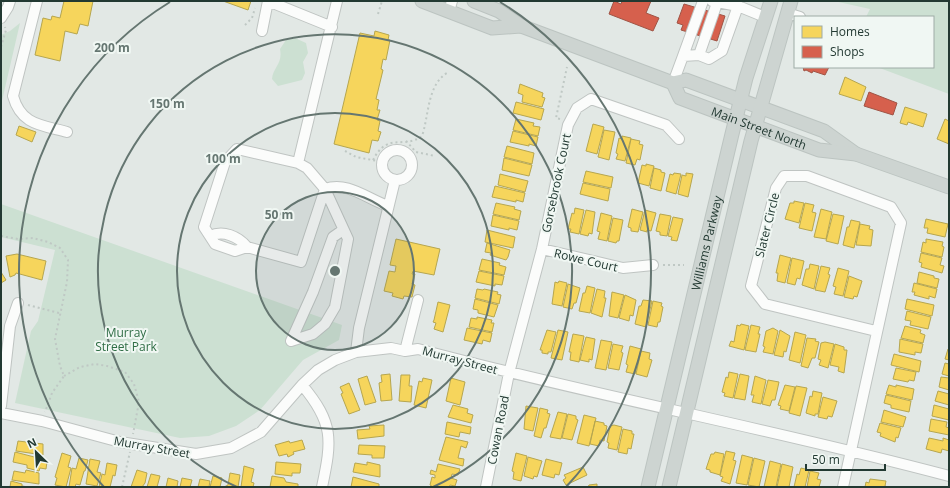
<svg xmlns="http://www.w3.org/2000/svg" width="950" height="488" font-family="'Open Sans',sans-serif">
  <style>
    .green { fill: #cce0d2 }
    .homes { fill: #f6d55c; stroke: #b6a64f }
    .shops { fill: #d6604d; stroke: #a05445 }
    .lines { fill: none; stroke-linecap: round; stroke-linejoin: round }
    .minor-casing { stroke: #bfc4c2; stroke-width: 12 }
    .major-casing { stroke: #bcc4c1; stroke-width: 15 }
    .path { stroke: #bfc8c4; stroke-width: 2; stroke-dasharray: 2 3; stroke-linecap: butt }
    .minor { stroke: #fbfcfb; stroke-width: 10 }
    .major { stroke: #cdd4d1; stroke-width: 13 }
    .ring { fill: none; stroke: #657671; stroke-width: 2 }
    .labels { text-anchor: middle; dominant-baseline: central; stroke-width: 4; stroke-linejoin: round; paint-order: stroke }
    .street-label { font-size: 12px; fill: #223932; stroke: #f0f7f3 }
    .park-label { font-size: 12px; fill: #2f6d45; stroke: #f0f7f3 }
    .centre { fill: #657671; stroke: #f0f7f3; stroke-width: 2 }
    .ring-label { font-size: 12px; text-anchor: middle; font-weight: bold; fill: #657671; stroke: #f0f7f3; stroke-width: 4; stroke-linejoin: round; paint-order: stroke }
  </style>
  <rect width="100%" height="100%" fill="#e2e8e5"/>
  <path class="green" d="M834,1H949V94L877,67H933V17H866L870,9Z
    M20,23L1,105V35L10,31Z
    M295,38L306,43L308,53L303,62L305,73L302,80L278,86L272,79C273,67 283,64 280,49L286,40Z
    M1,204L342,325L339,340L303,360L260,410L236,426L209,436L180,438L15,403L31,331L38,321L55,250L1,237Z"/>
  <path class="homes" d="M64,1H93L88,26L80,24L77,34L65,31L60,61L35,55L43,18L51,20L52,16L60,18Z
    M223,1H251L248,10Z
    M375,31L389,35L388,40H390L386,60L383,59L381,69L383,70L376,99L379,100L377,110H380L377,120L380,121L378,131L381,132L378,141L372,140L369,153L334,144L360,33L374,36Z
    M845,77L866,87L861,101L839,94Z
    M520,84L543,93L542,97L545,98L542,107L522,102L523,95L518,93Z
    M516,102L544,109L541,120L513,113Z
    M905,107L927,114L923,127L908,122L907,125L900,123Z
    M516,119L534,123L533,126L540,127L538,136L513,130Z
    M945,119L949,121V144L937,139Z
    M593,124L604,127L597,154L586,151Z
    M19,126L36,132L32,142L16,135Z
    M604,130L615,132L609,160L598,157Z
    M513,131L538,137L536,146L529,144V146L510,142Z
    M622,136L631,138L625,161L616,159L618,154L616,153L619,138L622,139Z
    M631,139L640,141L639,144L643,145L640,160L637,159L635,165L626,163Z
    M507,146L534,153L532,164L504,157Z
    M504,158L532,165L529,176L502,170Z
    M646,164L654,166L649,186L638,183L642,165L646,166Z
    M654,168L661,170V172L665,173L661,191L650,188Z
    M586,171L613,177L611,188L583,182Z
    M674,173L681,174L676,194L666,191L670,174L673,175Z
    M686,173L693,174L688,197L678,194L682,175L686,176Z
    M500,174L528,181L525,192L498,185Z
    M583,183L610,189L608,201L580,194Z
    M495,186L525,193L523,202L516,200V202L492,197Z
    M794,201L804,203L799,223L785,219L790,203H794Z
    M496,203L515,207L514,209L521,211L519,220L493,214Z
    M805,203L814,205L812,212L816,213L812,231L799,228Z
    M575,208L584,210L579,234L570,232L571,229H568L572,213L574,214Z
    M632,209L643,212L638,232L631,231V228L628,227Z
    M821,209L832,212L826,239L814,237Z
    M586,210L595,212L592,234L589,233L588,236L580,234Z
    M645,210L656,213L651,231L647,230V232L640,230Z
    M601,213L612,216L607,241L598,239L600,232L597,231Z
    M660,214L671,216L667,236L660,235V232L656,231Z
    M833,214L844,216L838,244L826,241Z
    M493,215L519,221L517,230L509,228V230L491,226Z
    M673,217L683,219L677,241L671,240L672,237L668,236Z
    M613,218L623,220L619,241H617L616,243L608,241Z
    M926,219L948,224L945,237L927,233L928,228H924Z
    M851,220L860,222L854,248L843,245L847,227H849Z
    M860,224L870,226L869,229L873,230L871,246L856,245Z
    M487,230L515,237L513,248L485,242Z
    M396,239L440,249L434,275L413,271L412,274H415L412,284L415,285L412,297L404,296L403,299L392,296L393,293L384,291L389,271L395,272L396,266L390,265Z
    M926,239L943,242L942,246L944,247L942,257L921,252L923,242L926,243Z
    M487,243L510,250L508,257L506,260L490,255L491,253L485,252Z
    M921,253L942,258L940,265L944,266L942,273L921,267L922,263L919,262Z
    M17,254L46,261L42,280L16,273L15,275L10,277L6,256Z
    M780,255L791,258L785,283L777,281L778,273H776Z
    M792,258L804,261L800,279L797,278L795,285L787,283Z
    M482,259L500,263L499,265L506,267L504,275L479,270Z
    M810,264L819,266L814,289L802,285L806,269H809Z
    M821,266L830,268L828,274L830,275L825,292L815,290Z
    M838,268L849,271L843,296L834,294L836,287L833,286Z
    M479,271L504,276L502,285L495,284V286L476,282Z
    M1,272L6,280L1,283Z
    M919,272L934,276V278L939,279L937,288L917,283Z
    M849,276L862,281L857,297L854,296L853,299L844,297Z
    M559,281L567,283L562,306L552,304L555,282L558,283Z
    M914,283L937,289L935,298L929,296V299L914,295L915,292H912Z
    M568,284L580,288L576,303H574L572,309L563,307Z
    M587,286L595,288L590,313L579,311L583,293H585Z
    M477,289L483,290L484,289L498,292L497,294L501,295L499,304L475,298Z
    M597,289L605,291L604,298H606L602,317L591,313Z
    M612,292L624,295L618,318L609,316Z
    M625,295L636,300L633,316L630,315L629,321L619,318Z
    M475,299L498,305L494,317L478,313V310L473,309Z
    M907,299L934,305L932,316L905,309Z
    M643,300L652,301L646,327L635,324L639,306H641Z
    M653,301L662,303L661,306L663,307L660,322H658L657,327L648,325Z
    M438,302L450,305L443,332L434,329L436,323L433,322L434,320Z
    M907,311L931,317L928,329L910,325L911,321L905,320Z
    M477,317L492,320L491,323H494L492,332L469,327L471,318L477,319Z
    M741,324L749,326L744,350L729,346L731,341L734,342L737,325L740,326Z
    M751,325L760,327L758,334H760L756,352L745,350Z
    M905,326L921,330L920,333L925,335L923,343L901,338Z
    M467,328L492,333L490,342L483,340L482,344L464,340Z
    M773,328L778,331L773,354L763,352L765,347L763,346L766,331Z
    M547,330L556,332L551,352H548V354L542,353V350H540Z
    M558,330L568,332L562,360L551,358Z
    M780,330L790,336L786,352L784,351L783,357L774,355Z
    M795,332L806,335L800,363L789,360Z
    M573,334L584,336L579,362L570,360L571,352H569Z
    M586,337L595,339L592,360L589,359V362L580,360Z
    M807,338L816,339L815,341L819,342L815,358H812L808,368L801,366Z
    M900,339L923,344L921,353L915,352V355L899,352Z
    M601,340L612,342L606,370L595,368Z
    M825,342L834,344L828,368L819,365L821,360L818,359L821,343Z
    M613,344L623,346L621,352L623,353L619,370L608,368Z
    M835,344L844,347V350H847L844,373L838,371L839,367L830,365Z
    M630,346L641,349L635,374L626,372L628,365L626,364Z
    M948,349H949V360L945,359Z
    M641,351L650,353L649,359L652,360L647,377L636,374Z
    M894,354L921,361L919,372L891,365Z
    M945,363L949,364V376L942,374Z
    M896,368L916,372L914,381L909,380L908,382L893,379Z
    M729,372L738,374L733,398L724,396L725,393L722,392L726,377L728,378Z
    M390,374L392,400L381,401L379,383L382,382L381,375Z
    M740,374L749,376L745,400L734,398Z
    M401,375H410L409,386H412L411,402L399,401Z
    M367,376L376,402L365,405L358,379Z
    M755,376L766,380L761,404L752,402L754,395H751Z
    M941,377L949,378V390L939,387Z
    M423,378L432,380L426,408L414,405L419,381L422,382Z
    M451,378L465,382L460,405L446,401Z
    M768,380L779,382L775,400H772L770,406L762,404Z
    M349,383L360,410L349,414L341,394L343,393L340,387Z
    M785,385L795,387L789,411L780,409L781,406L778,405Z
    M889,385L896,387V385L914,389L912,400L886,394Z
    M796,386L807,388L800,416L789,413Z
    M813,391L822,393L818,414H815V416L806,413L810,396L812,397Z
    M938,391L949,394V405L935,401Z
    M886,395L911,401L909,412L891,408V405L884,403Z
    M823,397L837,401L832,417L828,416L827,419L818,417Z
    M453,405L468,409L467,413L473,415L471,423L448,417Z
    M934,405L949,409V420L932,416Z
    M526,406L538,408L533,431L524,429Z
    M540,408L548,410L547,413L550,414L546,428H544L541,438L534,436Z
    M884,410L906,417L903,427L881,422Z
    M558,412L567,414L561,439L550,437Z
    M568,414L576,416V419L578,420L572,440L562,438Z
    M584,415L596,418L589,446L577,443Z
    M931,419L947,422L946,427L949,428V435L929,431Z
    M595,421L604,423V425L607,426L604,441L600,440L599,446L590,444Z
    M447,422L471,427L470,434L460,432L459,437L445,434Z
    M880,423L901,428L898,438L896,437L895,442L880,436L881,433L877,432Z
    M384,425V436L358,439L357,430L370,429L369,426Z
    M614,425L622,427L617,450L608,448L609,443L607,442L610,426Z
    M623,429L632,431V434H634L631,449L628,448L627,454L618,452Z
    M446,437L468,442L466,448L461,446L458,458L464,459L463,466L439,460Z
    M929,438L943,441V438L949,440V451L942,449L941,453L926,449Z
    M302,440L305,449L293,452L294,454L288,457L287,454L279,456L275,445L289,441L290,443Z
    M18,441L43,444V455L16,451Z
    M359,445L385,446L384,458H372V455L358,454Z
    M726,451L735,453L733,460L736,461L730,484L721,481L723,477L720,476Z
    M15,452L42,459L41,461L47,462L46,469L40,468L39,471L27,468V465L13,462Z
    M715,452L724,454L720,475L710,472V470L706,469L711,454H714Z
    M62,453L71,456L68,467L71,468L66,487L55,485L57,478L55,477Z
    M516,453L527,456L521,481L513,479L514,472L512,471Z
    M742,455L753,458L747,485L736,483Z
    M528,457L542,461L537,477L534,476L533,479L524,476Z
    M79,458L88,460L85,471H84L80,485L76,484L75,487H69L72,468L76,469Z
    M754,458L765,461L759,487L748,485Z
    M90,459L100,461L97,472L101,473L97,486L86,484Z
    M546,459L562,463L559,475L555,474L554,478L542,475Z
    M770,461L781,464L776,487H764Z
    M276,462L301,464L300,473H292V476L275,474Z
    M367,462L380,465V477L353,472L355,463L367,465Z
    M107,463L117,465L115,476L113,475L110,487H99L102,474L105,475Z
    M438,464L460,469L458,475L452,474L451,478L457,480L455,486L450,485L449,487H433L430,485L432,477L435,478V475L430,474L431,470L436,472Z
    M782,464L793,467L789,487H777Z
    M244,466L254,469L251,482L254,483L253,487H241Z
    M583,467L587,475L566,485L563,480L566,478L564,475Z
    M801,468L809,470L805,487H794L797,474L799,475Z
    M26,470L39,473V484L12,480L14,471L25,473Z
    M137,470L147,473L145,483L142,487H131Z
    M810,471L819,473L817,479L821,480L819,487H807Z
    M230,473L240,475L238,487H224L228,485Z
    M151,474L160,476L157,487H147Z
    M213,476L222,478L220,487H210Z
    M272,476L284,478L286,482L298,484V487H270Z
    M353,477L379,484V487H351Z
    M168,478L178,481L177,487H166Z
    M182,478L192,480L190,487H180Z
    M200,479L210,481L209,487H198Z
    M870,479L886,481L885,486L887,487H865L866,482L869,483Z
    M11,481L22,484V486L28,487H10Z
    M597,484V487H588L589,485Z"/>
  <path class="shops" d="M614,1L621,4L622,1H651L646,13L659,18L653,31L609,14Z
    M684,4L725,16L717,41L681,30L683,25L677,23Z
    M803,67H829L825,75L813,71L812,73L806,70L804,71Z
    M869,92L897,103L893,115L864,106Z"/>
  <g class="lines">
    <g class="minor-casing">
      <path id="minor" d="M37,1L13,96C21,125 41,125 67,132
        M268,1L332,27
        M712,1L738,6L736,1
        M449,11L452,1
        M787,13L800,17
        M1,18L8,7L10,1
        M262,31L268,1
        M699,55L717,3
        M683,56L703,1
        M673,83L683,56L699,55L709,59L722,51L738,6L765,17
        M382 165a15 15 0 1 1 30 0a15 15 0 1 1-30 0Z
        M298,163L337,1
        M210,236C223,230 238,236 247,247
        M542,249L623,268L653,265
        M291,341L313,334L325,324L335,307L348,239L325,189L307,168L298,163L237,149L225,162L204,227L215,244L235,251L247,247L301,262L325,189C348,181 367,199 388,206
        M291,341L313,292L333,237L343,230
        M405,351L418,300
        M356,352L359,328L395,180
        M302,385C334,423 332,440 322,487
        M1,406L10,326L18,303
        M1,413L42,421L120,442L196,454L231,448L261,432L302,385L318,370L335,360L356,352L391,348L405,351L418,349C594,396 773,429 949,476
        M486,487L509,373L542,249L568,125L577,108L591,99L666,125L679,139
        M843,487L901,223L891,207L807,176H784L776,188L751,286L765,304L876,331"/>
    </g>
    <g class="major-casing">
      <g id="major">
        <path d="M422,1L492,28L521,26"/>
        <path d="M474,1L499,11L521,26L673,83L686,80L824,131L856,154"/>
        <path id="s1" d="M673,83L680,98L819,150L856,154L949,187"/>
        <path id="s2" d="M648,487L732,134L746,78L771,1"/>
        <path d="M669,487L751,141L791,1"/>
      </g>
    </g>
    <path class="path" d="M378,14L382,1
      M245,25L252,18L255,8
      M1,47L6,30L5,27
      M560,119L556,118L567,67
      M406,141L416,152L435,156
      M345,151L356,157L383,162
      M373,160C388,131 403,150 422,136C429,116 427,85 447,73
      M1,236L18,239L33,238L48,242L60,248L68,260L67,282L55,339L60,366L64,376L52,393L45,412
      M663,265H684
      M28,305L59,313
      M64,376L80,367L95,364L107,366L125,372L134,384L139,402L133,434
      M122,487L130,452"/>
    <use href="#minor" class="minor"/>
    <use href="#major" class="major"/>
  </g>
  <circle cx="335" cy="271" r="79" fill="#657671" fill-opacity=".12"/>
  <g class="ring">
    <circle cx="335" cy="271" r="79"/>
    <circle cx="335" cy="271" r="158"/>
    <path d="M237 487A237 237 0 1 1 433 487"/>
    <path d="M104 487A316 316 0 0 1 170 2M500 2A316 316 0 0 1 566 487"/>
  </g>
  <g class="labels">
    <g class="street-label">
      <text stroke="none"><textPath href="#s1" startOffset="101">Main Street North</textPath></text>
      <text transform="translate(556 183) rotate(-78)">Gorsebrook Court</text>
      <text transform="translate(767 225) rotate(-76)">Slater Circle</text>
      <text stroke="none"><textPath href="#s2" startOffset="251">Williams Parkway</textPath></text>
      <text transform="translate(586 260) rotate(13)">Rowe Court</text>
      <text transform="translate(460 360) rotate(15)">Murray Street</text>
      <text transform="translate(498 430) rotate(-79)">Cowan Road</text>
      <text transform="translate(152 447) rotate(10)">Murray Street</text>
    </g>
    <g class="park-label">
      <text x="126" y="332">Murray<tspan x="126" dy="14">Street Park</tspan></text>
    </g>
  </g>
  <circle cx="335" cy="271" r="6" class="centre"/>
  <g class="ring-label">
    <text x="112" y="52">200 m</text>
    <text x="167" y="108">150 m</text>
    <text x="223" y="163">100 m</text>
    <text x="279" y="219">50 m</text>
  </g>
  <rect width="950" height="488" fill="none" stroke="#223932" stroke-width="4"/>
  <rect x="794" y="16" width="140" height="52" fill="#f0f7f3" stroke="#9eaba6"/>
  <rect x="802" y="26" width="20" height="12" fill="#f6d55c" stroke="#9eaba6"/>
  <text x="830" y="36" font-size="12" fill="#223932">Homes</text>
  <rect x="802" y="46" width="20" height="12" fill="#d6604d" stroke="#9eaba6"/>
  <text x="830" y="56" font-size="12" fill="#223932">Shops</text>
  <g transform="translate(36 452) rotate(335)" stroke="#f0f7f3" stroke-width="3" paint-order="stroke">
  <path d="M0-3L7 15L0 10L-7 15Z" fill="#223932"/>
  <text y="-6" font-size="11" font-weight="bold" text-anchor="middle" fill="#223932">N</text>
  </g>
  <path d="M806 464v6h79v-6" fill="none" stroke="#223932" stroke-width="2"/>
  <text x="812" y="464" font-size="12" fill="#223932" stroke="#f0f7f3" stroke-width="3" paint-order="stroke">50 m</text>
</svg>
